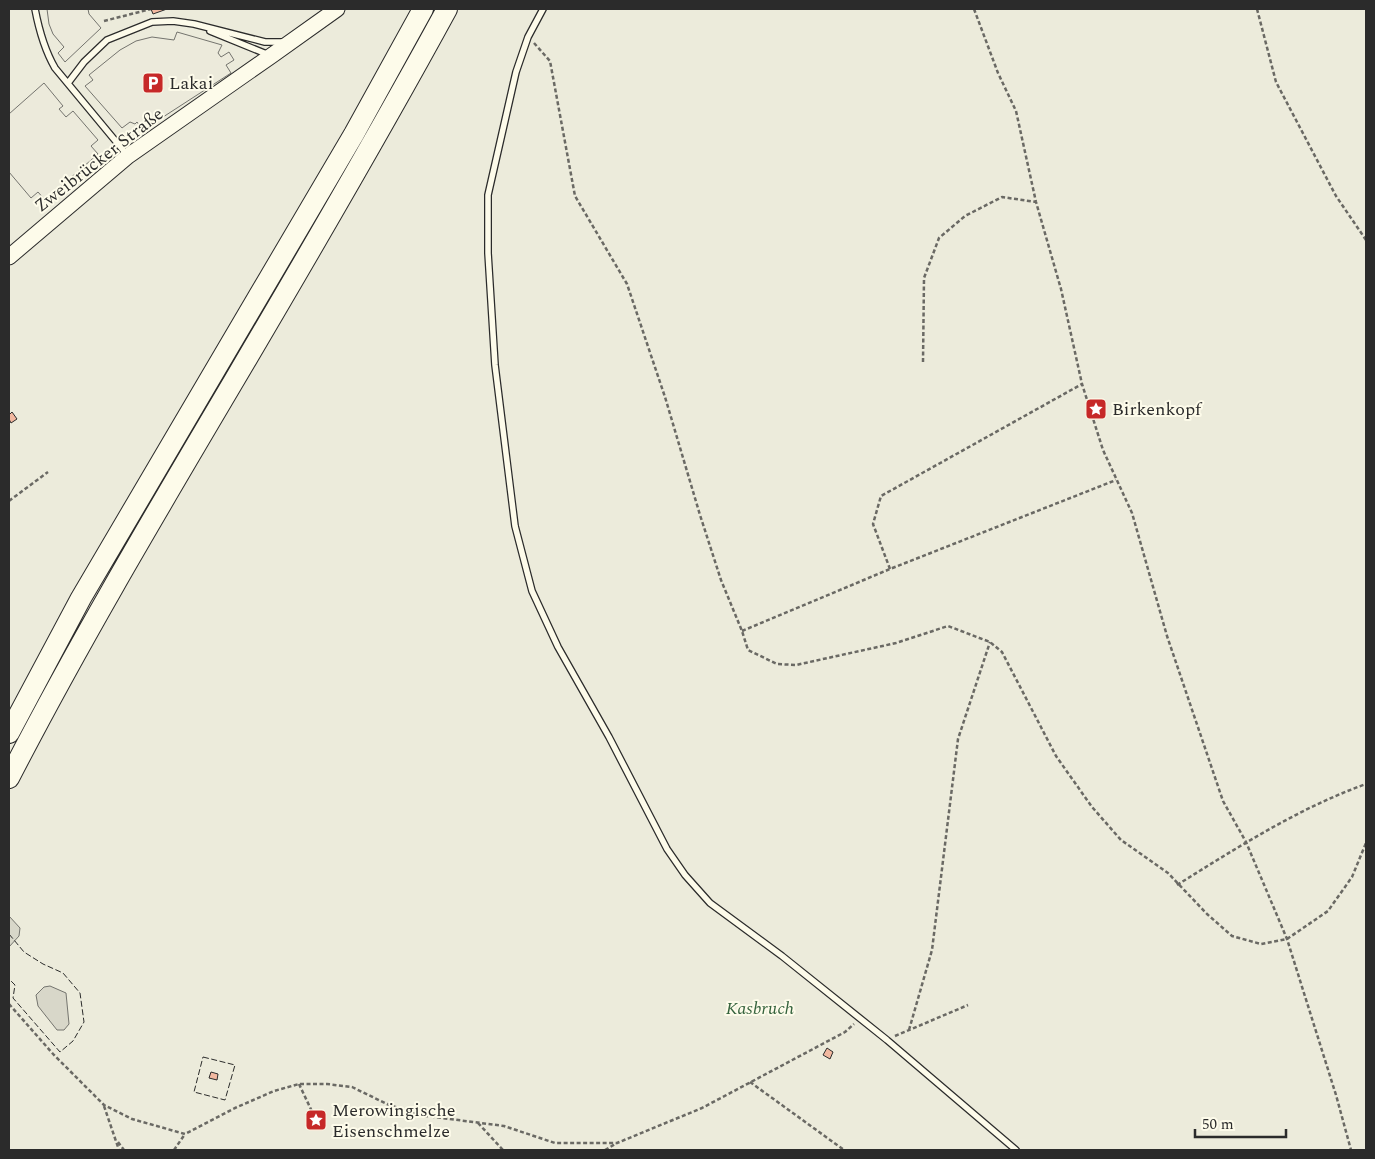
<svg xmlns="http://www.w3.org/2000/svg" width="1375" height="1159" font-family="Spectral,serif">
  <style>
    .green { fill: #ecebdb; stroke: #74746e }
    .parking { fill: #eceadb; stroke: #74746e }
    .water { fill: #d8d7c9; stroke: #74746e }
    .building { fill: #f2b8a0; stroke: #2b2b2b }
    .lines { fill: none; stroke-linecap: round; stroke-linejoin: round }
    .service-casing { stroke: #2b2b2b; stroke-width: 8 }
    .secondary-casing { stroke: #2b2b2b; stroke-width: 17 }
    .motorway-casing { stroke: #2b2b2b; stroke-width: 22 }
    .path { stroke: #6a6964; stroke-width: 2.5; stroke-dasharray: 4 2.5; stroke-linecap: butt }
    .service { stroke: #fdfbea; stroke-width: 5.5 }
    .secondary { stroke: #fdfbea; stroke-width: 15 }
    .motorway { stroke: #fdfbea; stroke-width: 20 }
    .fence { stroke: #2b2b2b; stroke-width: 1; stroke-dasharray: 6 2.5; stroke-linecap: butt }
    .labels { text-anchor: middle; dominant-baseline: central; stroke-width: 4; stroke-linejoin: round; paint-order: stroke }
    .poi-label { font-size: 18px; fill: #2b2b2b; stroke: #fdfbea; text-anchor: start }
    .street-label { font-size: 18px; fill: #2b2b2b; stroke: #fdfbea }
    .park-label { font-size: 18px; font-style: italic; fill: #34623c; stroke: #fdfbea }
  </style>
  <rect width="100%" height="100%" fill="#fdfbea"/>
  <path class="green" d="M9,9H1366V1150H9Z"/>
  <path class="parking" d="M47,9H88L89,14L101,28L65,62L58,53L64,47L53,34L49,24Z
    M177,32L222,45L218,53L221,57L229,52L234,60L226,65L231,73L143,130L137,122L135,124L130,122L122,128L85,86L93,80L89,75L120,50L136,41L152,37L174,40Z
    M44,83L63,106L59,109L66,117L73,111L98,140L91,146L98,154L45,200L38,192L31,198L9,172V114Z"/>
  <path class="water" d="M9,916L20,928L19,936L9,947Z
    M50,986L66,993L69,1024L64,1030H57L38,1006L36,995L44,987Z"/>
  <path class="building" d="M151,9H167L153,14Z
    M12,412L17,419L11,423L9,419V415Z
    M827,1048L833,1052L830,1059L823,1055Z
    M211,1072L218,1074L217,1080L209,1078Z"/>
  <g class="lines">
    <g class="service-casing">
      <path id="service" d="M35,9C39,30 44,49 55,68L128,156
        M543,9L528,37L516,72L488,195V253L495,365L515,526L532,591L558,647L609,737L667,849L685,875L710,903L782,956L887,1040L1016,1150
        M210,31L269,55
        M68,83L84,62L107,40L152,22L173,21L194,24L265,42H283"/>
    </g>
    <g class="secondary-casing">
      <path id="secondary" d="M9,257L128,156L271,56L337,9"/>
    </g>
    <g class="motorway-casing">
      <path id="motorway" d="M9,733L81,598L354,134L423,9
        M9,778C79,642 157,511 235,379C307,257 379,134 447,9"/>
    </g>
    <path class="path" d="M974,9L998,73L1016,111L1036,202L1061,289L1082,384L1103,450L1132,513L1167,636L1223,801L1246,842L1287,939L1336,1095L1351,1150
      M1257,9L1276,82L1336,196L1366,240
      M104,21L151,9
      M534,43L550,61L575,196L627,284L665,397L700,515L721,580L742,631L748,650L777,664L796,665L896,643L948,626L990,642L1002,652L1056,756L1092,807L1121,840L1168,873L1207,914L1232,936L1261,944L1287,939L1328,911L1352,877L1366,843
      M923,362L924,278L939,238L965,216L1002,197L1036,202
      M9,501L48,472
      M890,569L873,524L881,496L1082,384
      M742,631L890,569L1116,480
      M1177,885C1238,847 1299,808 1366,784
      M9,1004L54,1055L104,1105L132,1119L185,1134L235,1108L274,1091L299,1084H327L352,1087L387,1104L419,1115L504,1126L555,1143H617L702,1108L845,1032L854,1024
      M909,1030L932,950L958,739L990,642
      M895,1036L968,1005
      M750,1082L844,1150
      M299,1084L316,1120
      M104,1106L119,1150
      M478,1123L503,1150
      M118,1142L124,1150
      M174,1150L185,1134
      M605,1150L617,1143"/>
    <use href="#service" class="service"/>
    <use href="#secondary" class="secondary"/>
    <use href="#motorway" class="motorway"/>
    <path class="fence" d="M9,934L24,952L43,964L63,973L80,993L84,1022L73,1041L60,1052L13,998L15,985L9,979
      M203,1057L235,1065L225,1100L194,1092Z"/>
  </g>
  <defs>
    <g id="parking-square" transform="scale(1.125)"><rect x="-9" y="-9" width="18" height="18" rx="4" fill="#c62828" stroke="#fdfbea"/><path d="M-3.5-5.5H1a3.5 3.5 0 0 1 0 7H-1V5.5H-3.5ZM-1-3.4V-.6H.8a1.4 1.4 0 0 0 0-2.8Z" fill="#fff"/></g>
    <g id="sight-square" transform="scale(1.125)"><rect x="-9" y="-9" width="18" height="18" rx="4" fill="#c62828" stroke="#fdfbea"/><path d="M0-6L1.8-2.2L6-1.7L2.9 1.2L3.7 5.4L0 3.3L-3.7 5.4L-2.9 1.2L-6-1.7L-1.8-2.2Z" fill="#fff"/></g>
  </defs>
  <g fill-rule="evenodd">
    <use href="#parking-square" x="153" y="83"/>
    <use href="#sight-square" x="1096" y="409"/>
    <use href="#sight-square" x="316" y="1120"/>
  </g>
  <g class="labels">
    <g class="poi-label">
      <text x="169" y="83">Lakai</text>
      <text x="1112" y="409">Birkenkopf</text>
      <text x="332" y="1110">Merowingische<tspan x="332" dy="21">Eisenschmelze</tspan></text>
    </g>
    <g class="street-label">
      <text transform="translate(99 160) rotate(-38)">Zweibrücker Straße</text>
    </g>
    <g class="park-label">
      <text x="760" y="1008">Kasbruch</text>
    </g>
  </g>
  <rect width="1375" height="1159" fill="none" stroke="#2b2b2b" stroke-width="20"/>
  <path d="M1195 1129v8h91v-8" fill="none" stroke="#2b2b2b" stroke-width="2.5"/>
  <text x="1202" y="1129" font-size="15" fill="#2b2b2b" stroke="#fdfbea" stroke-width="4" paint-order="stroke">50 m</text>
</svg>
